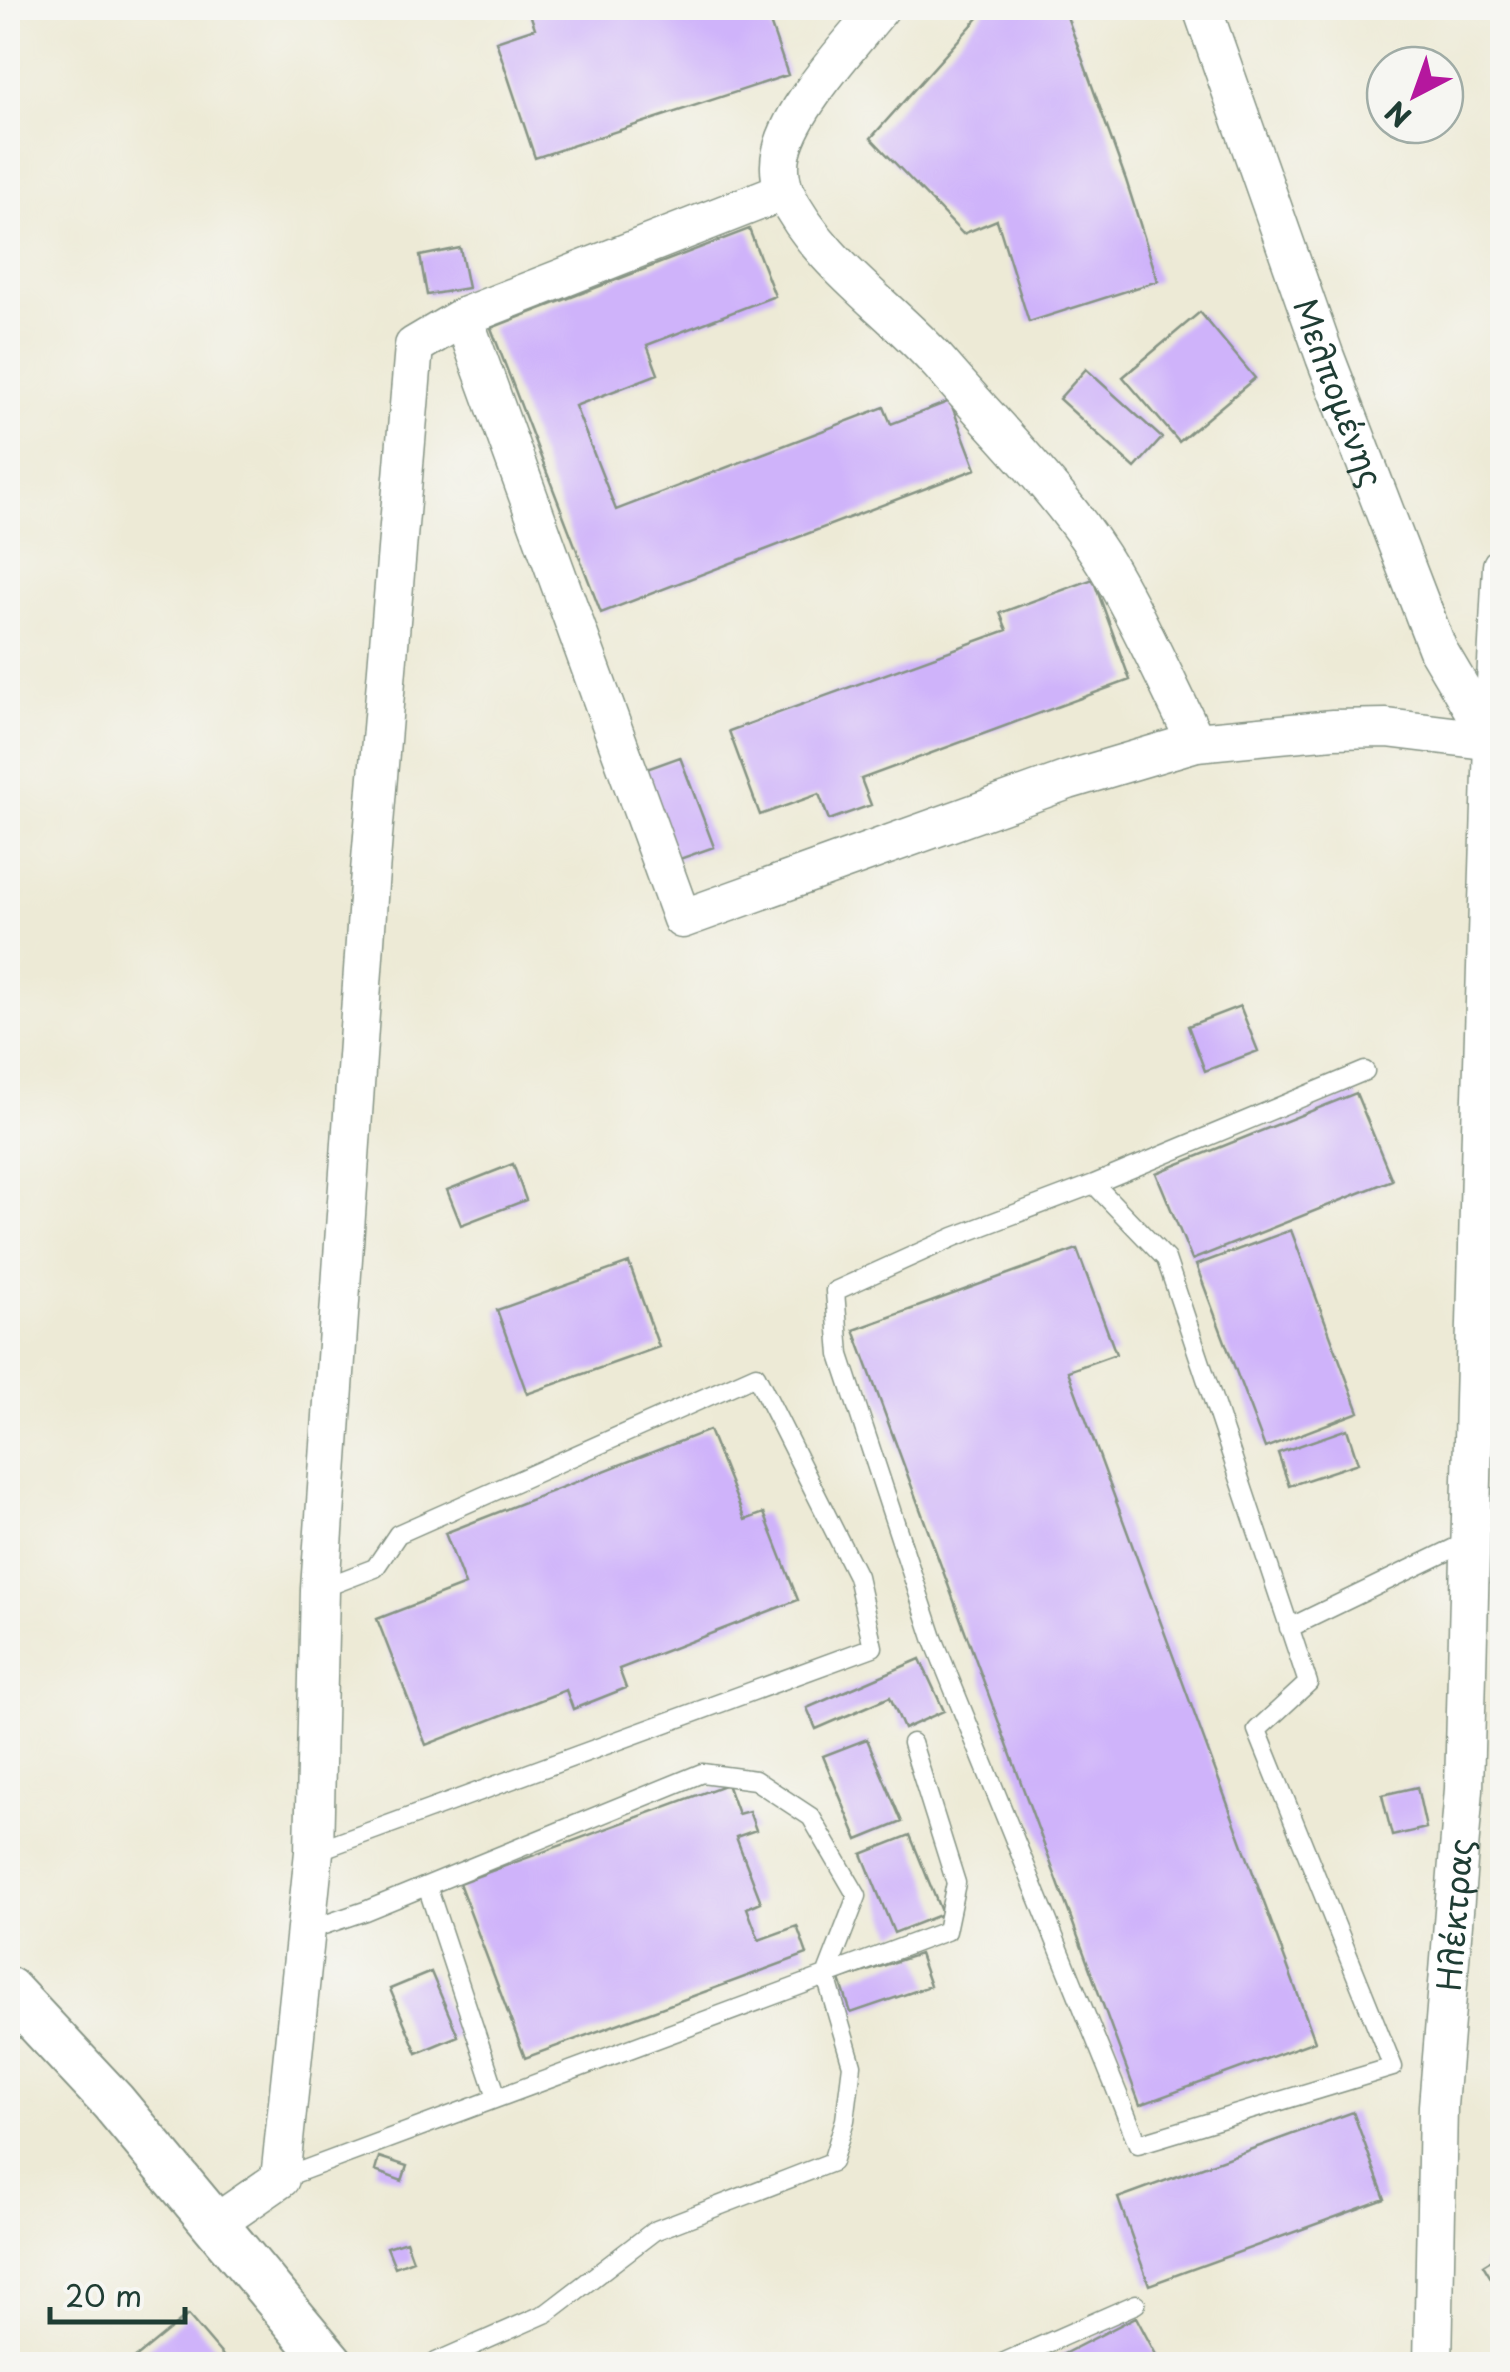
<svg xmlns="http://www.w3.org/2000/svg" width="1510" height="2372" font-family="'Playpen Sans',sans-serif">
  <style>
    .building { fill: #cfb3fa }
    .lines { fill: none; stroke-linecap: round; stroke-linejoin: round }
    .service-casing { stroke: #869485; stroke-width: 21 }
    .minor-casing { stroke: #869485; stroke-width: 41 }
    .tertiary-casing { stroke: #869485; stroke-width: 49 }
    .service { stroke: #fff; stroke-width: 18 }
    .minor { stroke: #fff; stroke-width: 38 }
    .tertiary { stroke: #fff; stroke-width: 45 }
    .labels { text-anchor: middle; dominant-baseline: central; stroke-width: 9; stroke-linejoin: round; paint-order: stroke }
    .street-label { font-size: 32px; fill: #1f3d34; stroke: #f6f6f2 }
  </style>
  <rect width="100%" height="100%" fill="#f6f6f2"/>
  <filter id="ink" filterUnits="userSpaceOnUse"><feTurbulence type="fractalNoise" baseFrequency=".01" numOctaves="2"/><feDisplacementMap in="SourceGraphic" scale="20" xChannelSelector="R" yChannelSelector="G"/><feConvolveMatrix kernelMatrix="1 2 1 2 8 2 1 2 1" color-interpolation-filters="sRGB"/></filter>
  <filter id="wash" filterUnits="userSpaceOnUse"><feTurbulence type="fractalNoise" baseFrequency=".0048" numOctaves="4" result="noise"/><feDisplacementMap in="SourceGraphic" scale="40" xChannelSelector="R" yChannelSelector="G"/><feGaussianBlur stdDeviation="2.25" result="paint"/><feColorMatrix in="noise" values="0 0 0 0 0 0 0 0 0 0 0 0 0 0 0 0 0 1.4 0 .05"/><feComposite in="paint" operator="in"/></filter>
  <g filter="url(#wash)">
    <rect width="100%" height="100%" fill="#edead6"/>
    <g id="blocks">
      <path class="building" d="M528,8H765L788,75L535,158L496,41L535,28Z
        M987,8H1064L1126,180L1158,281L1029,322L997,220L963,234L871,138Z
        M749,229L775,296L647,345L658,374L575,406L616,510L884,407L891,424L950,401L976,469L601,613L491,328Z
        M460,248L468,288L427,295L420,256Z
        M1200,312L1255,378L1179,442L1123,377Z
        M1086,369L1162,438L1135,468L1059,399Z
        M1093,579L1130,680L861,779L871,805L829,820L819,794L760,815L729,731L1007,630L1000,613Z
        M680,757L714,847L677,860L644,770Z
        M1240,1006L1258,1051L1205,1071L1188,1026Z
        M1356,1093L1392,1180L1192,1260L1156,1173Z
        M513,1164L526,1200L461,1225L447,1190Z
        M1291,1230L1359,1412L1265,1448L1196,1265Z
        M1077,1249L1116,1354L1068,1371L1315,2041L1140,2105L854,1330Z
        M629,1263L659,1347L527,1394L497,1310Z
        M1347,1429L1358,1463L1289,1486L1278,1453Z
        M709,1430L745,1520L764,1513L798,1600L619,1669L626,1688L573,1709L566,1690L426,1745L377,1619L465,1585L445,1533Z
        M920,1659L944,1711L904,1729L890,1697L816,1729L807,1708Z
        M867,1739L902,1822L858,1840L823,1756Z
        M727,1784L738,1814L749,1811L756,1830L736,1837L761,1902L747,1908L759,1940L797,1926L807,1954L525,2058L459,1883Z
        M1417,1787L1426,1828L1392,1836L1382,1795Z
        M910,1835L942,1914L894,1933L862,1854Z
        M919,1954L930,1986L851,2013L840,1980Z
        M431,1972L458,2036L417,2053L390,1989Z
        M1353,2112L1385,2199L1149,2285L1118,2198Z
        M379,2157L407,2166L402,2181L375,2171Z
        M406,2241L413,2260L395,2267L387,2247Z
        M1499,2255L1502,2261V2296L1483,2265Z
        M188,2315L230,2364H128Z
        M1136,2317L1161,2364H1044Z"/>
    </g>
  </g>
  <g filter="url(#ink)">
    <use href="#blocks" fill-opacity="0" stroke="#869485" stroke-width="2.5"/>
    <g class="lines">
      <g class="service-casing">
        <path id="service" d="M1094,1184L1166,1259L1308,1683L1257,1730L1393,2067L1138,2144L933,1638L840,1355L835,1291L954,1237Z
          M1094,1184L1365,1071
          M1289,1628L1471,1540
          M314,1852L873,1647L857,1576L756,1375L398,1534L375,1568L320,1589
          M427,1886L497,2097
          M306,1931L365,1911L702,1773L755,1780L811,1817L857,1896L826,1976L852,2065L845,2120L832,2162L654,2231L547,2313L436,2362
          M280,2179L946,1931L956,1883L912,1743
          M1000,2364L1136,2304"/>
      </g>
      <g class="minor-casing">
        <g id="minor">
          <path id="s1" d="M1202,8L1325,357L1438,650L1494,745"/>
          <path d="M784,191C819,264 889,306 941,365C996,429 1068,499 1110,571C1142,626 1168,685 1196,742"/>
          <path d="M463,317L682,919L1068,780L1196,742L1333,729L1387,728L1493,741"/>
          <path d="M215,2224L280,2179L314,1852L320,1589L369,884L414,346L463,317L784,191C780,178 778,165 782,151C792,107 851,44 880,8"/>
          <path id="s2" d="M1433,2364L1438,2106L1464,1789L1481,1130L1493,741L1502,566"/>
        </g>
      </g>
      <g class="tertiary-casing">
        <path id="tertiary" d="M8,1990L113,2102L331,2364"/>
      </g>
      <use href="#service" class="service"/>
      <use href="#minor" class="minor"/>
      <use href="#tertiary" class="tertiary"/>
    </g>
  </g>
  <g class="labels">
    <g class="street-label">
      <text stroke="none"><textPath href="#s1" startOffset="408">Μελπομένης</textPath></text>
      <text stroke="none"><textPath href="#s2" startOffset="450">Ηλέκτρας</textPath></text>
    </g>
  </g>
  <rect width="1510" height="2372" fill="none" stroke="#f6f6f2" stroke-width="40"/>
  <g transform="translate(1415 95) rotate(221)"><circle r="48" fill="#f6f6f2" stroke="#a0aca6" stroke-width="2.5"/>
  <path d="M0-8L18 38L0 25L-18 38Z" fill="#b5179e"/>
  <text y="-15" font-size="28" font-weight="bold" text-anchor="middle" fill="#1f3d34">N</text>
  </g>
  <path d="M50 2307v15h135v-15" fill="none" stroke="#1f3d34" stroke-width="5"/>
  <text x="65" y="2307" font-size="30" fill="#1f3d34" stroke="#f6f6f2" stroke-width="8" paint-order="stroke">20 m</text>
</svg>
